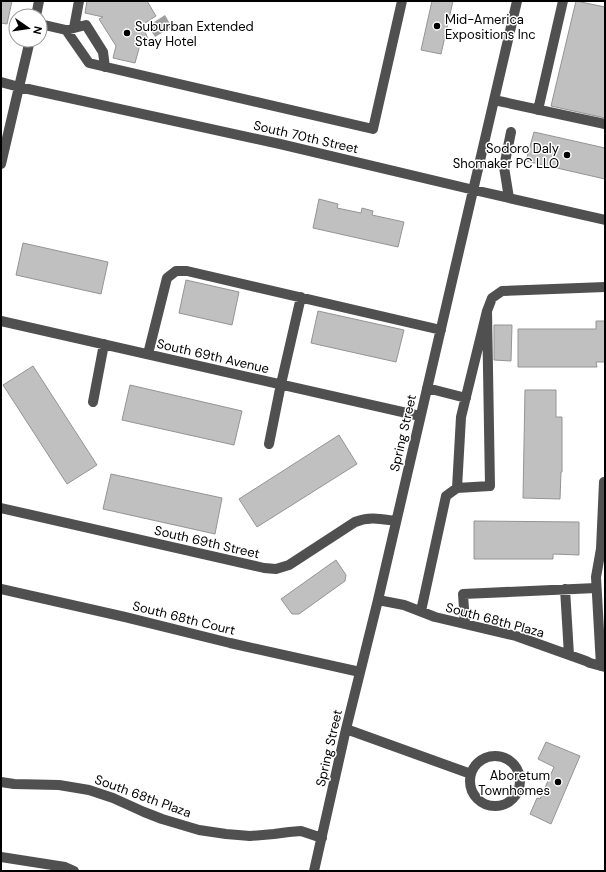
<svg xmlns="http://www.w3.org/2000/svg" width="606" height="872" font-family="'DM Sans',sans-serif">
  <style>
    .water { fill: #9e9e9e }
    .building { fill: #c0c0c0; stroke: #949494 }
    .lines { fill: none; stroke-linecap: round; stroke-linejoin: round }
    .minor { stroke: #505050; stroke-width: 10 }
    .poi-dot { fill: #000; stroke: #fff; stroke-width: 1.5 }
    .labels { text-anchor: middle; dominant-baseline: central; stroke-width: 3; stroke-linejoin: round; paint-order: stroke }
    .poi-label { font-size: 13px; fill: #000; stroke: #fff; text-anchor: start }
    .street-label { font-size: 13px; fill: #000; stroke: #fff }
  </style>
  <rect width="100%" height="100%" fill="#fff"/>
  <path class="water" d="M165,15L172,27L155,37L148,26Z"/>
  <path class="building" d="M1,1H12L7,24L1,23Z
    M87,1H147L156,16L142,25L149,41L143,45L141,41L135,63L113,58L116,46L99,19L103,17L85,13Z
    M432,1H453L441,54L421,50Z
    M576,1L605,7V118L551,106Z
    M534,132L605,148V179L526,161Z
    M319,199L338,204L337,208L361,213L362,208L373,211L372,215L404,222L398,247L313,228Z
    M23,243L108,262L101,294L16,275Z
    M186,280L239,292L232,325L179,313Z
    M318,311L404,330L396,362L311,343Z
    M596,321H605V362H596L597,367H518V329H596Z
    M494,325H512L511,361L494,360Z
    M33,366L97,465L67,484L3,385Z
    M130,385L242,411L234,445L122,420Z
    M525,390H556V417H562V472H561L560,499L523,498Z
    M339,435L357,464L257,527L239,499Z
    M111,474L222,498L215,534L103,509Z
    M474,521L579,522V555L553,554V559H474Z
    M336,560L346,575L345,581L299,614H292L281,599Z
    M546,742L580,756L551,824L530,814L537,798L540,799L554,767L538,759Z"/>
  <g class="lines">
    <path class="minor" d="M36,16L39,1
      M40,24L66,30L89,63L373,129L402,1
      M74,28L79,1
      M66,30L86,25L103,52L105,67
      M1,82L19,87L280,144L474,190L605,220
      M494,100L605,124
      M538,110L563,1
      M1,164L30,40
      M509,198L504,167L511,132
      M487,311L490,486L457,488L461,417L487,311L492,298L502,291L605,287
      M1,321L420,416
      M148,354L167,278L176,271H187L441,330
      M427,388L466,398
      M93,402L104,344
      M269,444L281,384L301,297
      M1,508L264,568L276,569L289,565L355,522C370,516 381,519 396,521
      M1,589L125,617L230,643L360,672
      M565,589L569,655
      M378,600L404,605L435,617L516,636L586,661L590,663L605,667
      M421,611L446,496L457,488
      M465,624L463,594L596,588
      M601,666L596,577L601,549L604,482
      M346,729L471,774
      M470 781a25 25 0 1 1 50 0a25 25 0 1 1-50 0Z
      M1,782L14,784L59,785L89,790L113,798L144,812L162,819L199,830L226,834L250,836L274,834L289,832L301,831L322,838
      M1,857L65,867L74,871
      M314,871L346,729L378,600L517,1"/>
  </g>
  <g class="poi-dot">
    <circle cx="437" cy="26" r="4"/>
    <circle cx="127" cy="33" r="4"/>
    <circle cx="567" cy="155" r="4"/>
    <circle cx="558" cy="782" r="4"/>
  </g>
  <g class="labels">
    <g class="poi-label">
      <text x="445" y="19">Mid-America<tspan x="445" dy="15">Expositions Inc</tspan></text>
      <text x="135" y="26">Suburban Extended<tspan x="135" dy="15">Stay Hotel</tspan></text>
      <text x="559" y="148" text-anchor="end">Sodoro Daly<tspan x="559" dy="15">Shomaker PC LLO</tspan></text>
      <text x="550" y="775" text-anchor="end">Aboretum<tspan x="550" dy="15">Townhomes</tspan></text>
    </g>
    <g class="street-label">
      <text transform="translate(306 137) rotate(13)">South 70th Street</text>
      <text transform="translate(213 356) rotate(13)">South 69th Avenue</text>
      <text transform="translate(403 433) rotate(-77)">Spring Street</text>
      <text transform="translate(207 542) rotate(13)">South 69th Street</text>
      <text transform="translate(184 618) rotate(14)">South 68th Court</text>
      <text transform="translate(495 620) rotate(15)">South 68th Plaza</text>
      <text transform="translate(329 748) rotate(-77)">Spring Street</text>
      <text transform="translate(143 796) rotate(20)">South 68th Plaza</text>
    </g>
  </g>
  <rect width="606" height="872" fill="none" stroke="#000000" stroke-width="4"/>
  <g transform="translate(28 28) rotate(103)"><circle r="19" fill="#ffffff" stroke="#999999"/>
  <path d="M0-3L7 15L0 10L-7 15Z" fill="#000000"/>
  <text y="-6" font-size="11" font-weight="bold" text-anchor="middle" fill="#000000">N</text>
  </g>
</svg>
